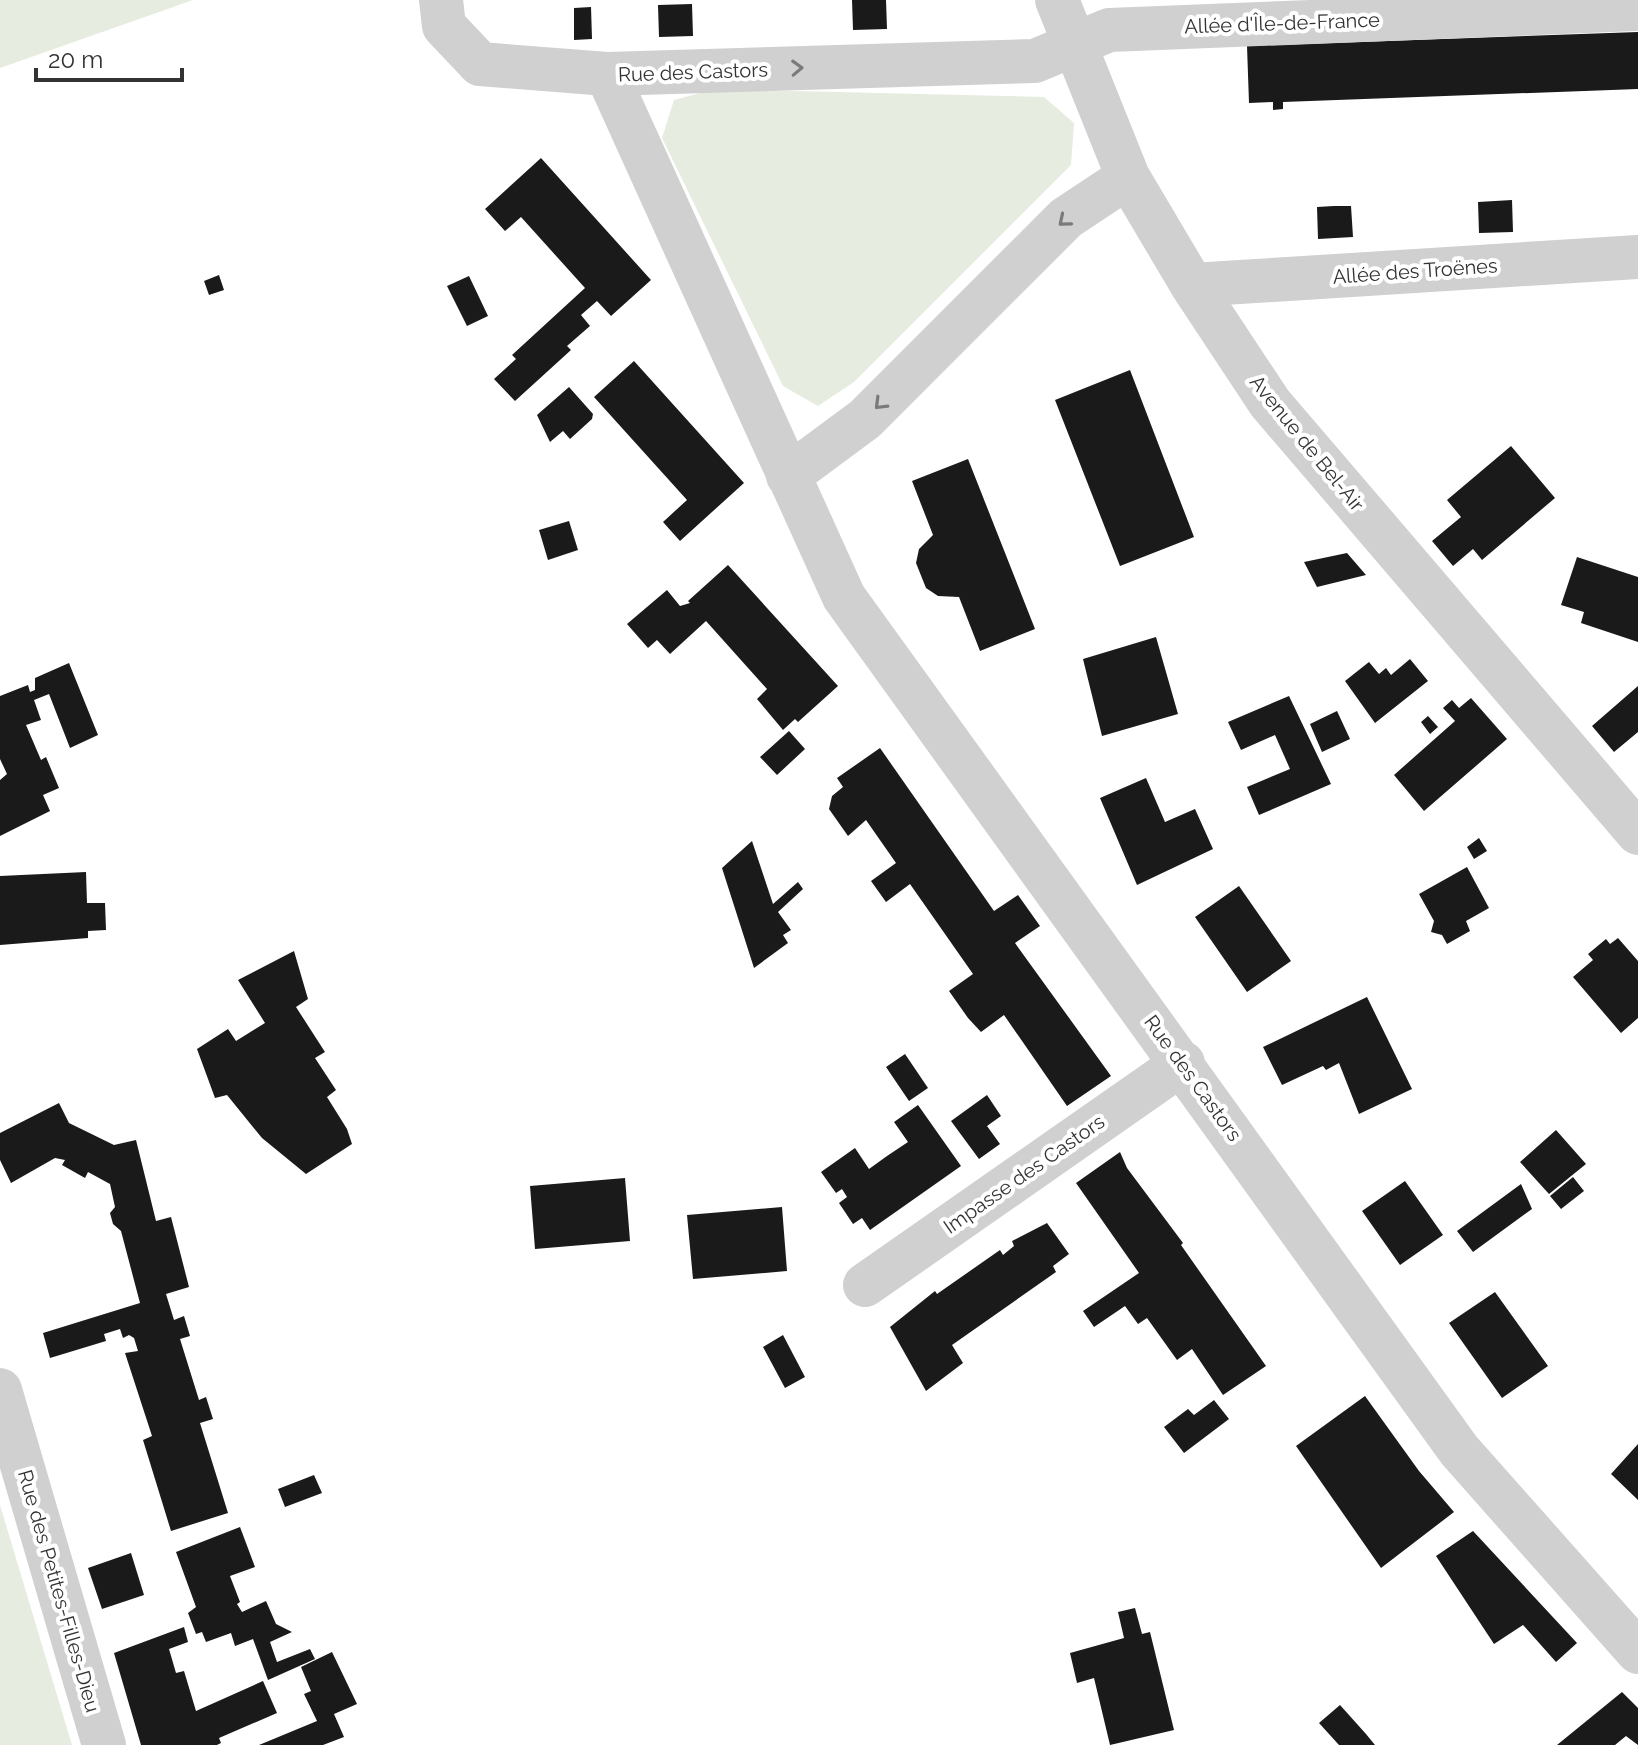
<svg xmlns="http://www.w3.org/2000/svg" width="1638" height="1745" font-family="Raleway,sans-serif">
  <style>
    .green { fill: #e6ecdf }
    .building { fill: #1a1a1a }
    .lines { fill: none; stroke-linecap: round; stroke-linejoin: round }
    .minor { stroke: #d0d0d0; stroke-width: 44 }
    .tertiary { stroke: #d0d0d0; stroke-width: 44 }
    .oneway { stroke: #7a7a7a }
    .labels { text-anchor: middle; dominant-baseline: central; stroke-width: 8; stroke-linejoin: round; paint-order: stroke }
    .street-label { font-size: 20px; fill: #333; stroke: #fff }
  </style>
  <rect width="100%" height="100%" fill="#fff"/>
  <path class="green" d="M0,0H193L0,68Z
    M715,89L1044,97L1074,123L1071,165L854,382L818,406L783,386L662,138L674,100Z
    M0,1505L72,1745H0Z"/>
  <path class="building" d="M852,0H886L887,29L853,30Z
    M692,4L693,36L659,37L658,5Z
    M591,7L592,39L574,40V8Z
    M1638,32V89L1283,102V109L1273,110V102L1249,103L1247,46Z
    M541,158L651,280L611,316L597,301L581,315L590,326L567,346L571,350L515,401L494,379L516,359L512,355L585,288L521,217L505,231L485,209Z
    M1512,200L1513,232L1479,233L1478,202Z
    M1334,206H1351L1353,237L1318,239L1317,207Z
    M219,275L224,290L209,295L204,281Z
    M469,276L488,316L467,326L447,286Z
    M634,361L744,483L680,541L663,522L687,500L594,397Z
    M1130,370L1194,537L1120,566L1055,400Z
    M569,387L593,414L592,419L570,439L563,431L550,442L537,415Z
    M1511,446L1555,498L1482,560L1473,549L1453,566L1432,541L1461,517L1447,500Z
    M968,459L1035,629L980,651L959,597L938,596L926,588L916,563L919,549L933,535L912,481Z
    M569,521L578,550L548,560L539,530Z
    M1347,553L1366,575L1317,587L1304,562Z
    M1577,557L1638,577V642L1581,623L1584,612L1561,605Z
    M728,565L838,686L798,722L795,719L783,730L757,699L767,689L706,621L670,654L657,640L648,648L627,624L667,590L680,606L690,603L688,601Z
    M1156,637L1178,714L1102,736L1083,659Z
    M1410,659L1428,681L1375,723L1345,681L1369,662L1379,674L1386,668L1391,675Z
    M69,663L98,735L70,748L49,694L34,700L41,720L26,725L41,760L46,757L59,788L43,795L50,811L0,836V780L7,774L0,759V696L28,685L30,692L35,690V678Z
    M1638,686V732L1614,752L1592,726Z
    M1289,696L1331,784L1259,815L1247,787L1290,769L1275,735L1241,750L1228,722Z
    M1471,698L1507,739L1424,811L1394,775L1455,721L1443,708L1452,700L1459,708Z
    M1337,711L1350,739L1322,752L1310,724Z
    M1428,716L1438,727L1430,734L1421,722Z
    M789,731L805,749L777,775L760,757Z
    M880,748L994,911L1018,895L1040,926L1015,943L1111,1076L1067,1106L1004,1015L981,1032L968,1018L949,991L973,974L910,884L886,902L871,881L896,863L866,820L848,836L829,809L832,796L843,787L837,778Z
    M1146,778L1165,822L1195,809L1213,849L1137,885L1100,798Z
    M1479,838L1487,851L1474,859L1467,847Z
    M752,841L773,904L798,882L803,889L778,912L791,930L783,935L788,943L754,968L722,868Z
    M1467,867L1489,908L1466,921L1470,931L1447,944L1442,935L1431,932L1434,921L1419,894Z
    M86,872L87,903H105L106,930L88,931V938L0,945V876Z
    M1239,886L1291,961L1247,992L1195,917Z
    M1618,938L1638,961V1018L1621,1033L1573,977L1593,960L1588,954L1606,939L1610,944Z
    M294,951L308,999L296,1007L325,1052L315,1058L336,1090L327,1097L347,1129L352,1144L306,1174L262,1138L227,1095L215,1098L197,1049L228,1029L236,1041L265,1023L238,980Z
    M1367,997L1412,1089L1359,1114L1339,1063L1326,1070L1323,1066L1282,1085L1263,1047Z
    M905,1054L928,1088L909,1101L886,1067Z
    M987,1095L1001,1116L987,1126L1000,1144L979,1159L951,1121Z
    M59,1103L69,1123L114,1145L136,1140L156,1221L171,1217L189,1287L166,1294L174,1320L184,1316L190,1336L180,1339L199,1400L206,1397L213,1419L200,1423L228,1513L171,1531L143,1440L152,1436L125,1353L138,1351L134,1338L129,1335L123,1338L120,1329L104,1334L106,1341L50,1358L43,1333L140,1303L121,1231L113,1224L110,1213L115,1207L110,1184L88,1172L85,1178L62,1165L65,1160L55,1158L11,1183L0,1160V1133Z
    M918,1105L961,1166L870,1230L862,1218L853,1224L839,1203L847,1197L842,1189L836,1193L821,1172L855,1148L869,1169L887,1156L908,1142L894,1122Z
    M1556,1130L1586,1164L1549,1194L1520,1162Z
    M1120,1152L1127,1168L1183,1243L1181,1245L1266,1366L1223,1395L1192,1349L1177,1360L1147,1318L1138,1324L1125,1306L1094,1327L1083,1311L1139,1273L1076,1183Z
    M1573,1177L1584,1191L1561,1209L1550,1196Z
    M625,1178L630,1241L535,1249L530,1186Z
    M1405,1181L1443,1235L1400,1265L1362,1211Z
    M1521,1184L1532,1209L1473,1252L1457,1231Z
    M782,1207L787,1271L693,1279L687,1215Z
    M1047,1223L1069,1254L1053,1266L1056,1272L952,1345L963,1363L926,1391L890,1327L935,1291L937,1294L1000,1250L1003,1255L1014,1246L1012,1241Z
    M1495,1292L1548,1366L1502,1398L1449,1323Z
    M783,1335L805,1377L785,1388L763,1347Z
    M1365,1396L1419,1471L1454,1512L1381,1568L1296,1446Z
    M1214,1400L1229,1419L1184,1453L1164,1427L1188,1409L1194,1415Z
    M1638,1444V1500L1611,1474Z
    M314,1475L322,1493L285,1507L278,1489Z
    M240,1527L255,1567L230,1576L240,1602L237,1604L242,1612L266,1601L276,1624L292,1632L270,1642L277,1662L310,1649L315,1659L268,1680L253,1639L235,1646L231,1633L206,1642L202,1632L196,1634L188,1613L196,1607L176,1552Z
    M1473,1531L1577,1643L1556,1662L1523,1625L1494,1644L1436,1556Z
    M131,1553L144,1595L102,1609L88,1568Z
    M1135,1608L1142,1634L1150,1632L1174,1730L1110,1745L1094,1678L1077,1683L1070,1653L1124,1638L1118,1612Z
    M184,1627L188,1642L169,1649L176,1673L184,1671L196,1711L263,1681L277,1713L219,1738L221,1743L217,1745H141L114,1653Z
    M332,1652L357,1704L334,1714L344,1737L323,1745H259L317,1721L304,1694L311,1691L301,1667Z
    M1622,1692L1638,1708V1745L1626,1736L1615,1745H1557Z
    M1340,1705L1366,1734L1375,1745H1339L1319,1723Z"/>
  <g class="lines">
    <path class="minor" d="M441,0L444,26L480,64L607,74L1035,61L1109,30L1638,9
      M1057,0L1128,177L1192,285L1270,403L1638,833
      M607,74L844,597L1459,1450L1638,1652
      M1192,285L1638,257
      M788,476L865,419L1066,218L1128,177
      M865,1285L1183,1063"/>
    <path class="tertiary" d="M0,1390L104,1745"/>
  </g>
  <defs><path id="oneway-chevron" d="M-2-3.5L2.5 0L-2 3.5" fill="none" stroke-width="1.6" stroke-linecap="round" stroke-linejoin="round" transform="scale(2)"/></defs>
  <g class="oneway">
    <use href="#oneway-chevron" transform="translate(797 68) rotate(-2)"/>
    <use href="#oneway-chevron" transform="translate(1064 221) rotate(140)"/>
    <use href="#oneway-chevron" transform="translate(880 404) rotate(135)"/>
  </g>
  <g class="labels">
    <g class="street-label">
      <text transform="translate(1282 23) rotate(-2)">Allée d'Île-de-France</text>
      <text transform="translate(693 72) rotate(-2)">Rue des Castors</text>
      <text transform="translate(1415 271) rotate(-4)">Allée des Troënes</text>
      <text transform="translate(1307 443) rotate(51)">Avenue de Bel-Air</text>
      <text transform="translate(1193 1078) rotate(54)">Rue des Castors</text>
      <text transform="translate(1024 1174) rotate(-35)">Impasse des Castors</text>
      <text transform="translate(59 1591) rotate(74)">Rue des Petites-Filles-Dieu</text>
    </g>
  </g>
  <path d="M36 68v12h146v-12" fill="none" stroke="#333333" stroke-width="4"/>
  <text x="48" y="68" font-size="24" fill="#333333" stroke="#ffffff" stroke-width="6" paint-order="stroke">20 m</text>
</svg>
